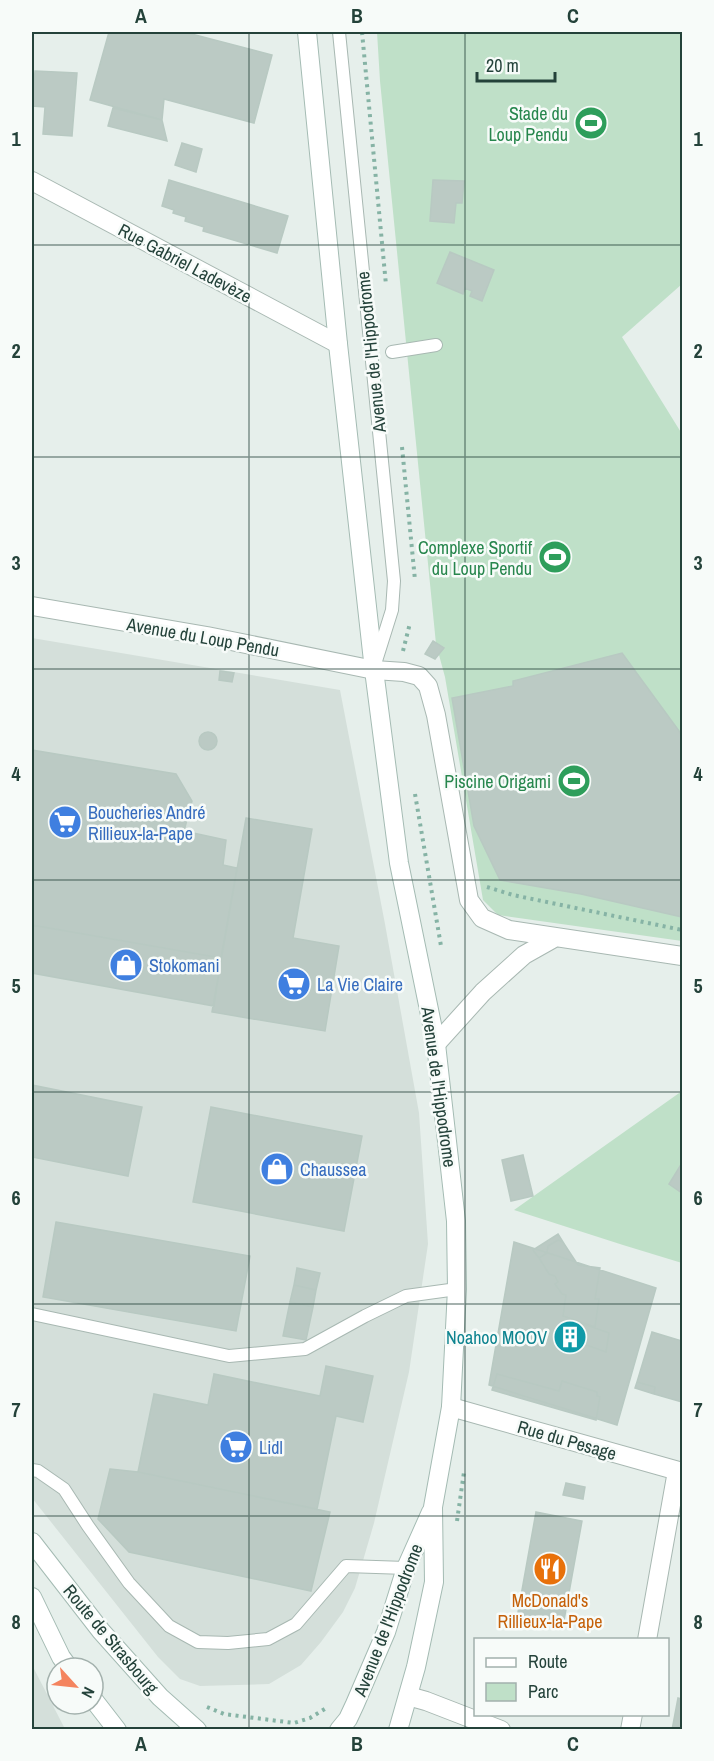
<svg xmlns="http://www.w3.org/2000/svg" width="714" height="1761" font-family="'Archivo Narrow',sans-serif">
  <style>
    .built { fill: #d4dfda }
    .green { fill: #bfe0c8 }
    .building { fill: #bbcac4; stroke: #b8c9c2; stroke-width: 1.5 }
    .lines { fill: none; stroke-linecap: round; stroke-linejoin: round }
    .service-casing { stroke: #a8b8b2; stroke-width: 14 }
    .minor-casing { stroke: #a8b8b2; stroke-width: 20 }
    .secondary-casing { stroke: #a4bbb3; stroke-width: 20 }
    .path { stroke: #86b3a5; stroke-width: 4; stroke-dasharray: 3 4.5; stroke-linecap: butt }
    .service { stroke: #fff; stroke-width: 12 }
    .minor { stroke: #fff; stroke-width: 18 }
    .secondary { stroke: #fff; stroke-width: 18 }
    .grid { fill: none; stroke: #24423a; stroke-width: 1.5; stroke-opacity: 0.55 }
    .labels { text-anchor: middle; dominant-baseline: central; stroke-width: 5; stroke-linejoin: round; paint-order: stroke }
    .leisure-label { font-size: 18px; fill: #27864d; stroke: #f7fbf9; text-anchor: end }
    .street-label { font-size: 18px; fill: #24423a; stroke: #f7fbf9 }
    .shop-label { font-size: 18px; fill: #366cbe; stroke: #f7fbf9; text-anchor: start }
    .culture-label { font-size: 18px; fill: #0d838f; stroke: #f7fbf9; text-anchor: end }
    .food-label { font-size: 18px; fill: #c56008; stroke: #f7fbf9 }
    .neatline { fill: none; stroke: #24423a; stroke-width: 2 }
    .grid-label { font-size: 20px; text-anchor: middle; font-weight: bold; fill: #24423a }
  </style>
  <rect width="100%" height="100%" fill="#e6efeb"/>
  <path class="built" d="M32,638L340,690L385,924L419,1113L428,1244L409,1372L374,1523L355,1588L343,1612L321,1642L301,1665L269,1684L200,1686L180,1679L158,1657L32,1498Z
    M32,1665L65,1729H32Z"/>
  <path class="green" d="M377,32H682V284L622,337L682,434V941L498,915L483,900L445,677L436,644L380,81Z
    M682,1091V1263L623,1245L514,1210Z"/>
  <path class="building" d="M109,32H184L272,55L254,123L164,99L162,120L90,100Z
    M35,71L77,73L72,136L43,134L45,107L32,106Z
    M113,108L162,120L167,141L108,126Z
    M182,143L202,149L196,172L175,165Z
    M169,180L288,216L277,253L203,231L204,227L185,221L186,217L173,213L174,210L162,206Z
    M433,180L464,181L462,203H456L454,223L430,221Z
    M450,252L494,270L482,301L470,296L472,291L465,288L463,294L437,283Z
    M433,641L444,648L435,659L425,654Z
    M622,653L682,735V917L581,894L500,880L474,826L452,698L513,686V681Z
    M220,671L234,673L232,682L219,680Z
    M199 741a9 9 0 1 1 18 0a9 9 0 1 1-18 0Z
    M32,750L176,774L192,801L184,831L226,840L223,865L237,868L221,958L32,925Z
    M246,818L312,829L293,938L339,946L325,1031L212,1012Z
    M32,925L221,958L214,1006L32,973Z
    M32,1085L142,1107L128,1176L32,1157Z
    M211,1107L362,1136L344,1231L193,1202Z
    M523,1155L533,1196L511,1201L502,1160Z
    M682,1163V1193L669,1184Z
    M56,1222L250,1256L236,1331L43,1297Z
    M558,1234L563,1242L558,1240L548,1246L547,1253L539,1258L533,1250Z
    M558,1240L563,1242L578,1265L600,1268L595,1299H599L595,1327L563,1316L566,1295L562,1294L555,1284L558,1282L555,1276L549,1274L539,1258L547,1253L548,1246Z
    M514,1242L656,1288L617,1425L489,1385Z
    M297,1268L320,1273L316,1290L294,1285Z
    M294,1285L316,1290L313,1307L290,1302Z
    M290,1302L313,1307L306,1340L283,1336Z
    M581,1323L609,1333L606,1352L578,1342Z
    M652,1332L682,1341V1402L654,1394L655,1387L637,1382Z
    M326,1366L373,1376L363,1422L336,1416L317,1509L138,1472L154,1394L208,1405L214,1374L320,1396Z
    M497,1374L559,1391L562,1381L597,1392V1396L600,1397L596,1420L492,1390Z
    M637,1382L655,1387L654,1394L635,1388Z
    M110,1469L138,1472L330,1512L311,1591L129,1552L98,1519Z
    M566,1483L585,1487L583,1499L563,1495Z
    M536,1512L582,1521L563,1626L517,1618Z
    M678,1698L682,1699V1730H672Z"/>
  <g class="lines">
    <g class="service-casing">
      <path id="service" d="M339,32L394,581L392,610L376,661
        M392,352L436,345
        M32,1314L229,1356L305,1349L365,1316L406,1296L457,1289
        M32,1470L38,1471L64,1489L88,1526L129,1583L169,1626L198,1642L228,1643L268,1639L296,1624L346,1566L406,1568"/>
    </g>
    <g class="minor-casing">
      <path id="minor" d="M32,181L338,344
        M32,606L207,636L374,670L404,672L419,676L428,686L436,715L469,900L482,918L509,930L682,956
        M436,1044L483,992L524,955L556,937
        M451,1407L682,1472
        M647,1640L677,1471
        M408,1696L426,1701L501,1730
        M630,1730L633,1714"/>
    </g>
    <g class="secondary-casing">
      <path id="secondary" d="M307,32L338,344L374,670L399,863L436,1044L456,1221L457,1289L451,1407L433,1507L434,1582L416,1667L398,1730
        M32,1542L101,1631L160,1697L197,1730
        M32,1597L61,1657L69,1668
        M93,1699L117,1730
        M339,1730L348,1719L355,1704L386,1632L406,1568L431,1512"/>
    </g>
    <path class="path" d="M362,32L386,285
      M402,447L415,580
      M403,651L410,623
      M415,794L441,946
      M487,887L513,895L682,930
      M457,1521L464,1472
      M207,1707L224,1714L294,1723L310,1718L328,1707"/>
    <use href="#service" class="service"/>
    <use href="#minor" class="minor"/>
    <use href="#secondary" class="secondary"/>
  </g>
  <path class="grid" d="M249,32V1730M465,32V1730M32,245H682M32,457H682M32,669H682M32,880H682M32,1092H682M32,1304H682M32,1516H682"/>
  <defs>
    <g id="stadium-disc" transform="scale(1.725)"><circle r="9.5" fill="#2e9e5b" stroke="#f7fbf9"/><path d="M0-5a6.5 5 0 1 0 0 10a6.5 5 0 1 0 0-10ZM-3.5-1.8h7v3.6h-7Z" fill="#fff"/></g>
    <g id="supermarket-disc" transform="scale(1.725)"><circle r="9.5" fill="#3f7fe0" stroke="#f7fbf9"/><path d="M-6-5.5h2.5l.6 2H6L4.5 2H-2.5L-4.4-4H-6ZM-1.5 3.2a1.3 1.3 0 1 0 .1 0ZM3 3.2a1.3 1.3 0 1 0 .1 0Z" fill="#fff"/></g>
    <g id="shop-disc" transform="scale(1.725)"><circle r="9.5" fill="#3f7fe0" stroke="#f7fbf9"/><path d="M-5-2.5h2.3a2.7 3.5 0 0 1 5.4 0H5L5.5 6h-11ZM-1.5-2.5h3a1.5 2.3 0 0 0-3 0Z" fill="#fff"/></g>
    <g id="building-disc" transform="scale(1.725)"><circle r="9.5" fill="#0f9aa8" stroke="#f7fbf9"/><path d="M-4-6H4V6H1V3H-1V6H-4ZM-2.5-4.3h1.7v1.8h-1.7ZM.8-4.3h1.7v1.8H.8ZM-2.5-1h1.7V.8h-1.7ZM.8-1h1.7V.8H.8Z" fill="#fff"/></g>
    <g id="restaurant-disc" transform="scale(1.725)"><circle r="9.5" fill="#e8710a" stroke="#f7fbf9"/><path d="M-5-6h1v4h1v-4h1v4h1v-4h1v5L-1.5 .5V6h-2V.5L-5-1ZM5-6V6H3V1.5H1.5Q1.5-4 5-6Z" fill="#fff"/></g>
  </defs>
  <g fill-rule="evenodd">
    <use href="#stadium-disc" x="591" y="123"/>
    <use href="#stadium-disc" x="555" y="557"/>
    <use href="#stadium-disc" x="574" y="781"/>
    <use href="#supermarket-disc" x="65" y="822"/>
    <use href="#shop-disc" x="126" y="965"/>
    <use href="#supermarket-disc" x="294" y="984"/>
    <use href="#shop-disc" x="277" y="1169"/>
    <use href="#building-disc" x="570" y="1337"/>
    <use href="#supermarket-disc" x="236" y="1447"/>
    <use href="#restaurant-disc" x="550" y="1569"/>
  </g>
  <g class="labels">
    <g class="leisure-label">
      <text x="568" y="113">Stade du<tspan x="568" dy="21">Loup Pendu</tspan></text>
      <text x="532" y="547">Complexe Sportif<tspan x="532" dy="21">du Loup Pendu</tspan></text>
      <text x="551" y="781">Piscine Origami</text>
    </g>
    <g class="street-label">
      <text transform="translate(185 263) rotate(28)">Rue Gabriel Ladevèze</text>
      <text transform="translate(371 352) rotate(-96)">Avenue de l'Hippodrome</text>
      <text transform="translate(203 637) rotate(10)">Avenue du Loup Pendu</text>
      <text transform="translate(439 1087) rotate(82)">Avenue de l'Hippodrome</text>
      <text transform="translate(567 1440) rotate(16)">Rue du Pesage</text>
      <text transform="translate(388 1620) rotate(-69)">Avenue de l'Hippodrome</text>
      <text transform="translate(111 1639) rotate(50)">Route de Strasbourg</text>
    </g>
    <g class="shop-label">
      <text x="88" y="812">Boucheries André<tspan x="88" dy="21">Rillieux-la-Pape</tspan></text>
      <text x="149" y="965">Stokomani</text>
      <text x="317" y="984">La Vie Claire</text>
      <text x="300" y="1169">Chaussea</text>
      <text x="259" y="1447">Lidl</text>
    </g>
    <g class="culture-label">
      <text x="547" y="1337">Noahoo MOOV</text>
    </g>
    <g class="food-label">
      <text x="550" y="1600">McDonald's<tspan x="550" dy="21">Rillieux-la-Pape</tspan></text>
    </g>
  </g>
  <rect width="714" height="1761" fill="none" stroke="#f7fbf9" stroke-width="66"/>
  <rect x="474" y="1638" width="195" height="78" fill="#f7fbf9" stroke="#a3b1ad" stroke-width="1.5"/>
  <rect x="486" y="1658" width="30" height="9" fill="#ffffff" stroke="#a3b1ad" stroke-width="1.5"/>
  <text x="528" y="1668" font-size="18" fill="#24423a">Route</text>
  <rect x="486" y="1683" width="30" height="18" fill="#bfe0c8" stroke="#a3b1ad" stroke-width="1.5"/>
  <text x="528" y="1698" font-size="18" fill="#24423a">Parc</text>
  <g transform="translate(75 1686) rotate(117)"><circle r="28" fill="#f7fbf9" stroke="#a3b1ad" stroke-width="1.5"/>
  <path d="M0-4.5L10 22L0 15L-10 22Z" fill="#f4845f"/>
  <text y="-9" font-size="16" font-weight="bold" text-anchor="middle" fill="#24423a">N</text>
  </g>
  <path d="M477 72v9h78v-9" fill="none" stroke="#24423a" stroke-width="3"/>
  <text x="486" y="72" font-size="18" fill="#24423a" stroke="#f7fbf9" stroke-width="4.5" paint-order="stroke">20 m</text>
  <rect x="33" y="33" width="648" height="1695" class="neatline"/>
  <g class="grid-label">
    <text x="141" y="23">A</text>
    <text x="357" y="23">B</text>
    <text x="573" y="23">C</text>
    <text x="16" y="146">1</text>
    <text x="698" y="146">1</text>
    <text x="16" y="358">2</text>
    <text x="698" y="358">2</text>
    <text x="16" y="570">3</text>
    <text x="698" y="570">3</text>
    <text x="16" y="781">4</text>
    <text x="698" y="781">4</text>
    <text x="16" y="993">5</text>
    <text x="698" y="993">5</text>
    <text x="16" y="1205">6</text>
    <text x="698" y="1205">6</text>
    <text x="16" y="1417">7</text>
    <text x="698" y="1417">7</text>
    <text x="16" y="1629">8</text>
    <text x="698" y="1629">8</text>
    <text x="141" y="1751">A</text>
    <text x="357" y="1751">B</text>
    <text x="573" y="1751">C</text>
  </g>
</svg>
